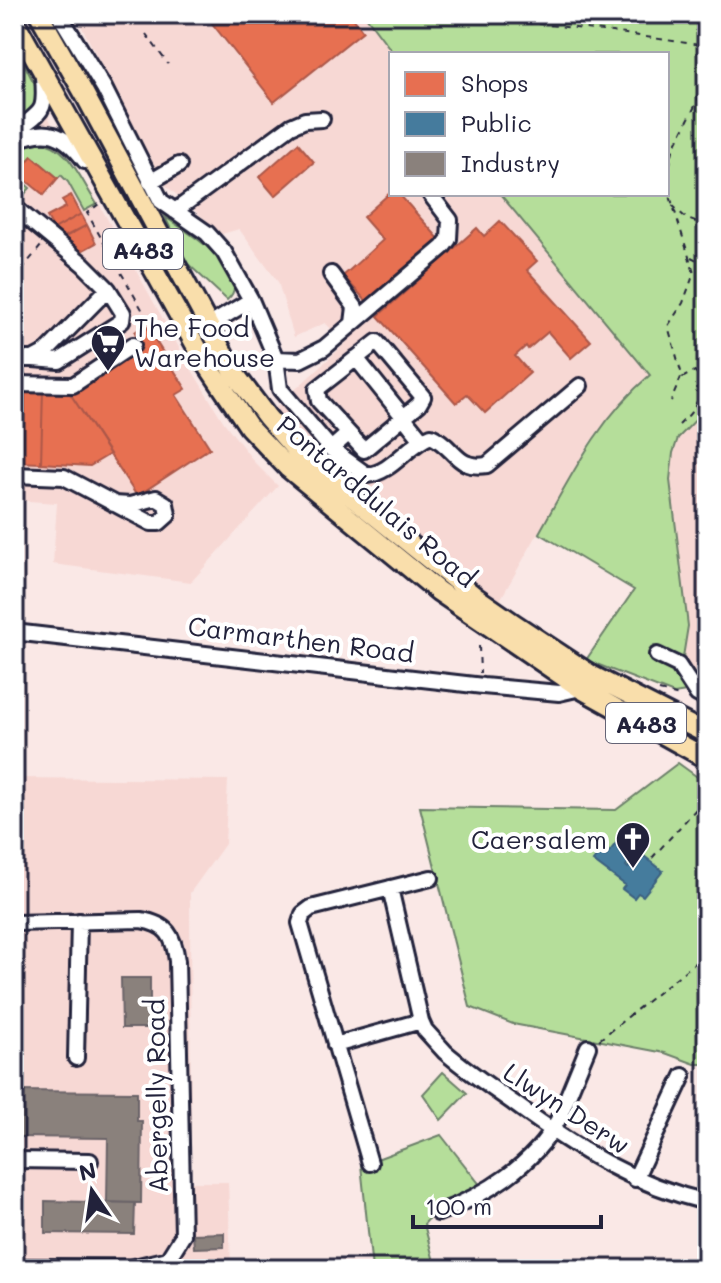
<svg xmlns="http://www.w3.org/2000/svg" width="721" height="1283" font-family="Mali,sans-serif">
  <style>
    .built { fill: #f7d8d4 }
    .green { fill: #b5de9a; stroke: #6c806a; stroke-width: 2 }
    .shops { fill: #e76f51; stroke: #ac584a; stroke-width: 2 }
    .public { fill: #457b9d; stroke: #3a6080; stroke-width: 2 }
    .industry { fill: #8a817c; stroke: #6b6468; stroke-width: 2 }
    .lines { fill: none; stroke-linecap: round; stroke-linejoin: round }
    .minor-casing { stroke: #22223b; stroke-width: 20 }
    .major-casing { stroke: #22223b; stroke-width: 24 }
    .path { stroke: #22223b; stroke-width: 2; stroke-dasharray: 6 6; stroke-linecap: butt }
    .minor { stroke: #fff; stroke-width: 14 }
    .major { stroke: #f9deab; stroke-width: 18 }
    .labels { text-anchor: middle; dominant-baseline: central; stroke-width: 8; stroke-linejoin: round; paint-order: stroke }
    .shield { fill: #fff; stroke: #646476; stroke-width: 2 }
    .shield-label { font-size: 24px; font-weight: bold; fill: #22223b }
    .poi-label { font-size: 26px; fill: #22223b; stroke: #fff; text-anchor: start }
    .street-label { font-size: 26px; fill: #22223b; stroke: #fff }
  </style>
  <rect width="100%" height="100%" fill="#fae8e6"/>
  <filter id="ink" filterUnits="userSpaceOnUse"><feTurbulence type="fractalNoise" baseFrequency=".0125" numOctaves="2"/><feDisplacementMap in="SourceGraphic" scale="16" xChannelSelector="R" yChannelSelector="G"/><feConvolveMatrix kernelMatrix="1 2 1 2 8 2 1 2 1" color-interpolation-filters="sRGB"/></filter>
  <g filter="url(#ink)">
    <path class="built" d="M75,14H364L394,54H391V194H500L650,375L628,394L590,442L499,602L310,451L273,410L346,343L325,323L294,337L278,282L239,229L222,234L164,184Z
      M14,44L66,154L99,204L187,362L223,421L255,463L278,486L191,582L53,564L57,503L14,500Z
      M707,408V693L699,690L683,657L688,626L670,480L673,453L678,438Z
      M14,778L228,780L225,844L190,893L191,1182H228L231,1269H14Z"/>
    <path class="green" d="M364,14H707V408L678,438L673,453L670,480L688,626L683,657L699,690L674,694L586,660L634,590L539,533C571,476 599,418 650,375L500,194H667V54H394Z
      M14,44L33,81L37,84L39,100L32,109L14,119Z
      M38,143C68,141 82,183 97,204L84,211L68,182L61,175L58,178L32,156L15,175L30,188L20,199L14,194V156L28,145Z
      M165,217C183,229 258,273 227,300L187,263Z
      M678,763L707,784V1064H695L665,1053L513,1024L470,1007L420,807L616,810Z
      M443,1072L467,1093L441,1120L423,1094Z
      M441,1135L484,1190L433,1214L424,1224L436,1269H372L361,1165Z"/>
    <path class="shops" d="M222,14H350L363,31L274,102L211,22Z
      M298,143L314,162L275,196L259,177Z
      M32,156L58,178L44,195L17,173Z
      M391,192V194H399L440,240L369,304L343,276L383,240L363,217Z
      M71,195L81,214L54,229L47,217L66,207L62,200Z
      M81,214L87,225L60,240L54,229Z
      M500,221L537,261L527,270L591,341L571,358L548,332L528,349L526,346L515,356L530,373L485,413L467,394L456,403L378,316L477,228L484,236Z
      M87,225L96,243L78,253L73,244L69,247L64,237Z
      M145,324L186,389L176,395L210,448L137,496L69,392L138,341L135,332Z
      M14,389H18L15,462H14Z
      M18,389L43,390L41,463L15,462Z
      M43,390L69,392L110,454L90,466L41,463Z"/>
    <path class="public" d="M617,842L634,855L626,866L628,868L640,853L663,871L643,896L638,893L634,898L622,889L625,885L593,861L600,852L606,856Z"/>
    <path class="industry" d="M121,978H150V1028H122Z
      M14,1091L137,1092V1121H142L141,1203L107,1202L108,1138L14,1137Z
      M45,1201L135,1203L134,1234L45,1233Z
      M224,1233V1247L194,1248L193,1234Z"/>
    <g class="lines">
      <g class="minor-casing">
        <path id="minor" d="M59,14L104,88L161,201L207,233L224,252L251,300L208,326
          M14,133C42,109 46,116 43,76
          M14,141C47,127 63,132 85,161
          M150,182L179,165
          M14,207L83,264L108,289L46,352L33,359H14
          M175,211L291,126L305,120L322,119
          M331,274L355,307L353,323
          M251,300L276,359L280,389L331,449L348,434
          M377,342L423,397L419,404L364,450L319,401L317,389Z
          M356,358L422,440
          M33,359L59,361L122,321L123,313L108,289
          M276,359L300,360L324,348L443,247L449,239L450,220L430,194
          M14,384L73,385L133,345
          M331,449L367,475C392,473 407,445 431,436C456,447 455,470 487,465L580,386
          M14,475L64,477L151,523H159L168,515L166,504L156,498L130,505L114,504
          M14,632L483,686L559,693L585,687
          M657,655L678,665L697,694L707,699
          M390,888L421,1021L425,1030L445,1052C467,1071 491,1087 515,1104C575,1148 634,1185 707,1202
          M14,923L141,920C167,924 174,936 177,961L183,1235L168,1259L130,1268L14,1267
          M335,1045L421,1021
          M76,1058L79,921
          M14,1160L90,1161
          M370,1163L300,923L303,914L311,908L431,878
          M635,1179L683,1076
          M438,1213C484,1196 534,1165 558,1120L588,1047"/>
      </g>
      <g class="major-casing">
        <path id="major" d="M39,14L85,95L234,373L267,417L301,456L477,598L513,623L593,676L707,734
          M14,20L204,360L249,427L288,468L438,591L583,690L707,759"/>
      </g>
      <path class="path" d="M491,14L530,23L612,32L707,46
        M146,34L168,64
        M667,178L673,150L698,100L704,47
        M667,186L694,273L683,303L668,326L682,375L671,401
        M99,204L87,213L143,311
        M672,205L687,219L707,226
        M691,257L707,265
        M14,279L41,246
        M682,378L695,371L697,374
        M679,425C687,417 696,409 698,397C702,381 696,374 707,358
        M479,646L480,673
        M659,691L680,696
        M652,858L707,797
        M599,1040L697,961L707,944"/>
      <use href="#minor" class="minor"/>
      <use href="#major" class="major"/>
    </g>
  </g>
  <defs>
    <g id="supermarket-pin" transform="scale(1.8)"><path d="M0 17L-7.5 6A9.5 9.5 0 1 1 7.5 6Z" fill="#22223b" stroke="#fff"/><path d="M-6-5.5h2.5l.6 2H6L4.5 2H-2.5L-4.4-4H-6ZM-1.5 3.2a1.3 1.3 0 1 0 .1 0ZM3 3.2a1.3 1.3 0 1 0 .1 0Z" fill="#fff"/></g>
    <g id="church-pin" transform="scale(1.8)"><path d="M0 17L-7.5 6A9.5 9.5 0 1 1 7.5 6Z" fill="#22223b" stroke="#fff"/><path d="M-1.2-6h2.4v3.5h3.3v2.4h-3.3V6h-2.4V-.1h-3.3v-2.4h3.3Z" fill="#fff"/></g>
  </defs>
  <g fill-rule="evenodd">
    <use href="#supermarket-pin" x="108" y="342"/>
    <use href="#church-pin" x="633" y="839"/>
  </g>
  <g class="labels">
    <g class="shield">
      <rect x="103" y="229" width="80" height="40" rx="6"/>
      <rect x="606" y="703" width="80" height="40" rx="6"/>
    </g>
    <g class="shield-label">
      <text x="143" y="249">A483</text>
      <text x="646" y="723">A483</text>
    </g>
    <g class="poi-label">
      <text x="134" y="327">The Food<tspan x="134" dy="30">Warehouse</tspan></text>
      <text x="607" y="839" text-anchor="end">Caersalem</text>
    </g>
    <g class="street-label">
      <text transform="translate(377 501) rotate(40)">Pontarddulais Road</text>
      <text transform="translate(301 639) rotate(7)">Carmarthen Road</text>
      <text transform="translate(156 1096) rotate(-91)">Abergelly Road</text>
      <text transform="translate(567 1108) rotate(33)">Llwyn Derw</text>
    </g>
  </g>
  <rect width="721" height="1283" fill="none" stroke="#fff" stroke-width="48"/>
  <rect x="24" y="24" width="673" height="1235" fill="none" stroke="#22223b" stroke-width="3" filter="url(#ink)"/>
  <rect x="389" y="52" width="280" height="144" fill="#ffffff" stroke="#a7a7b1" stroke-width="2"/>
  <rect x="405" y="72" width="40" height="24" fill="#e76f51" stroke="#a7a7b1" stroke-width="2"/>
  <text x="461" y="92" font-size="24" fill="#22223b">Shops</text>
  <rect x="405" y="112" width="40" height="24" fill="#457b9d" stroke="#a7a7b1" stroke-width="2"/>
  <text x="461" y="132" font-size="24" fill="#22223b">Public</text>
  <rect x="405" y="152" width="40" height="24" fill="#8a817c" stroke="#a7a7b1" stroke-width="2"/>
  <text x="461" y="172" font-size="24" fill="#22223b">Industry</text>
  <g transform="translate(92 1191) rotate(347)" stroke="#ffffff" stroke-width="6" paint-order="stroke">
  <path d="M0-6L14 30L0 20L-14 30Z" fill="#22223b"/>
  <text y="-12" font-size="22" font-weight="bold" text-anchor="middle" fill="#22223b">N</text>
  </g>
  <path d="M413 1215v12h188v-12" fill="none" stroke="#22223b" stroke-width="4"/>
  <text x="425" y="1215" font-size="24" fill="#22223b" stroke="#ffffff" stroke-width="6" paint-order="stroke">100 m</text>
</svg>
